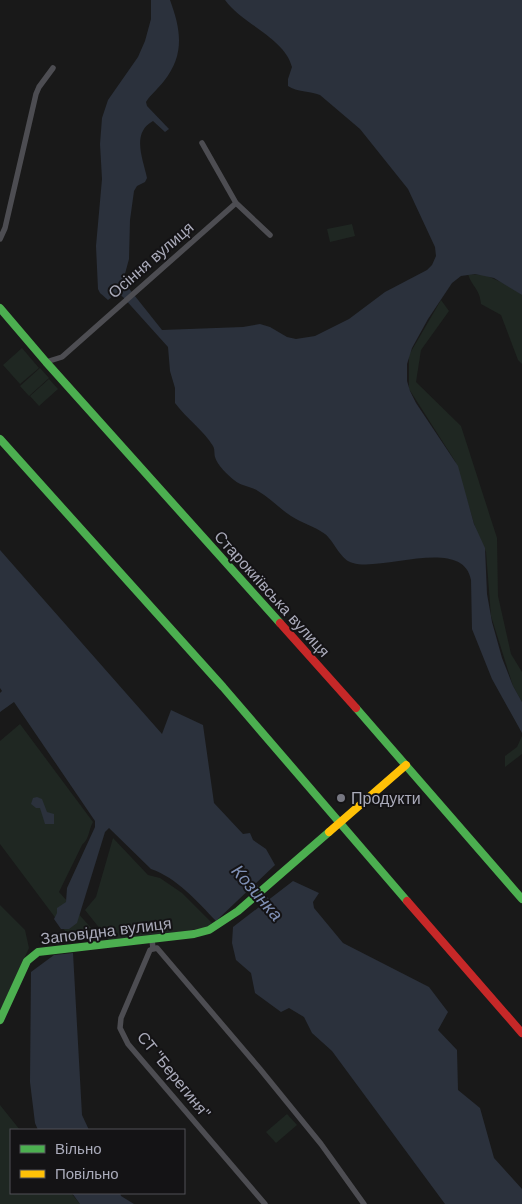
<svg xmlns="http://www.w3.org/2000/svg" width="522" height="1204" font-family="Helvetica,sans-serif">
  <style>
    .green { fill: #1f2722 }
    .water { fill: #2b313c }
    .lines { fill: none; stroke-linecap: round; stroke-linejoin: round }
    .river { stroke: #2b313c; stroke-width: 11 }
    .street { stroke: #4d4d52; stroke-width: 5.5 }
    .fast { stroke: #4caf50; stroke-width: 8 }
    .slow { stroke: #ffc107; stroke-width: 8 }
    .jam { stroke: #c62828; stroke-width: 8 }
    .poi-dot { fill: #777882; stroke: #141315; stroke-width: 2 }
    .labels { text-anchor: middle; dominant-baseline: central; stroke-width: 4; stroke-linejoin: round; paint-order: stroke }
    .street-label { font-size: 16px; fill: #aaabba; stroke: #141315 }
    .poi-label { font-size: 16px; fill: #aaabba; stroke: #141315; text-anchor: start }
    .water-label { font-size: 18px; font-style: italic; fill: #8091b6; stroke: #141315 }
  </style>
  <rect width="100%" height="100%" fill="#191919"/>
  <path class="green" d="M352,224L355,236L330,242L327,229Z
    M468,274L485,275L510,286L522,295V364L518,360L501,315L481,304C480,289 472,287 468,274Z
    M441,300L449,311L421,350L416,382L461,426L497,538L498,596L511,654L522,672V702L513,686L491,616L486,552L476,530L455,461L409,389V355Z
    M22,348L39,368L20,384L3,365Z
    M40,368L49,378L29,396L20,386Z
    M49,379L58,389L39,406L30,396Z
    M20,724L93,822C88,831 90,838 82,845L59,892L101,939L72,940L0,844V741Z
    M522,736V754L505,767V756L517,747Z
    M113,838L148,875L160,878L182,893L212,923L205,928L146,937L109,940L85,910L96,897Z
    M0,905L25,930L29,948L0,1011Z
    M0,1105L20,1130H11V1193H71L80,1204H0Z
    M287,1114L297,1125L276,1143L266,1132Z"/>
  <path class="water" d="M151,0H170C181,30 185,54 164,81C159,88 151,94 146,102L147,106L169,129L165,132L153,121C131,133 143,159 147,178L145,182L137,186L134,191L130,220L129,259L123,281L162,330L243,327L260,324L270,327L287,337L296,339L315,336L349,319L385,292L427,270L432,265L436,256L435,247L408,189L360,129L320,95C310,91 297,92 288,86V79L292,67C285,38 242,24 225,0H522V295L494,278L475,274L461,276L452,283L428,319L412,348L407,364V381L410,391L416,403L458,466L474,524L485,548L487,594L492,622L502,658L513,686L522,702V733L492,679L472,629L471,580C463,536 382,572 353,563C340,560 335,542 325,534C314,526 302,523 291,516C280,509 270,498 258,491C251,486 240,486 234,480C228,475 217,465 215,457C214,453 215,449 213,446C204,431 186,418 175,403V388L170,371L168,347L123,297L117,293L108,300L100,293L98,289L96,246L102,179L100,144L102,118L108,100L138,57L145,41L151,19Z
    M0,550L162,734L171,710L203,725L214,803L243,834L250,833L253,840L266,849L275,865L216,921C197,901 177,878 151,869L109,828L105,832L77,923L69,929H61L54,919L57,913V908L66,902L67,888L95,827V821L14,702L0,712V693L2,691L0,688Z
    M37,797L42,799L47,812L54,814V824H45L40,808H36L31,804L33,798Z
    M293,881L319,893L313,902L314,908L343,943L429,987L448,1012L438,1030L457,1050L458,1090L480,1108L494,1158L522,1189V1204H445L332,1051L312,1033L304,1017L289,1008L281,1012L255,993L251,973L236,960L232,943L233,927Z
    M73,953L82,1115L89,1130H38L35,1123L30,1082L31,972L54,955Z
    M72,1193H120L121,1196L134,1204H80Z"/>
  <g class="lines">
    <path class="river" d="M242,876L274,913"/>
    <path class="street" d="M202,143L236,203
      M0,239L5,228L36,94L39,87L53,68
      M46,362L62,357L236,203L270,235
      M152,939L153,949L157,948L260,1069L321,1144L364,1204
      M153,949L150,950L121,1018L120,1028L128,1044L265,1204"/>
    <path class="fast" d="M0,308L46,362L280,623
      M0,439L223,687L407,901
      M356,708L522,899
      M0,1020L27,961L38,952L194,934L209,930L238,911L329,832"/>
    <path class="slow" d="M329,832L406,765"/>
    <path class="jam" d="M280,623L356,708
      M407,901L522,1033"/>
  </g>
  <circle class="poi-dot" cx="341" cy="798" r="5"/>
  <g class="labels">
    <g class="street-label">
      <text transform="translate(151 260) rotate(-41)">Осіння вулиця</text>
      <text transform="translate(272 594) rotate(48)">Старокиївська вулиця</text>
      <text transform="translate(106 931) rotate(-7)">Заповідна вулиця</text>
      <text transform="translate(174 1075) rotate(51)">СТ "Берегиня"</text>
    </g>
    <g class="poi-label">
      <text x="351" y="798">Продукти</text>
    </g>
    <g class="water-label">
      <text transform="translate(257 893) rotate(49)">Козинка</text>
    </g>
  </g>
  <rect x="10" y="1129" width="175" height="65" fill="#141315" stroke="#505057"/>
  <rect x="20" y="1145" width="25" height="8" fill="#4caf50" stroke="#505057"/>
  <text x="55" y="1154" font-size="15" fill="#aaabba">Вільно</text>
  <rect x="20" y="1170" width="25" height="8" fill="#ffc107" stroke="#505057"/>
  <text x="55" y="1179" font-size="15" fill="#aaabba">Повільно</text>
</svg>
